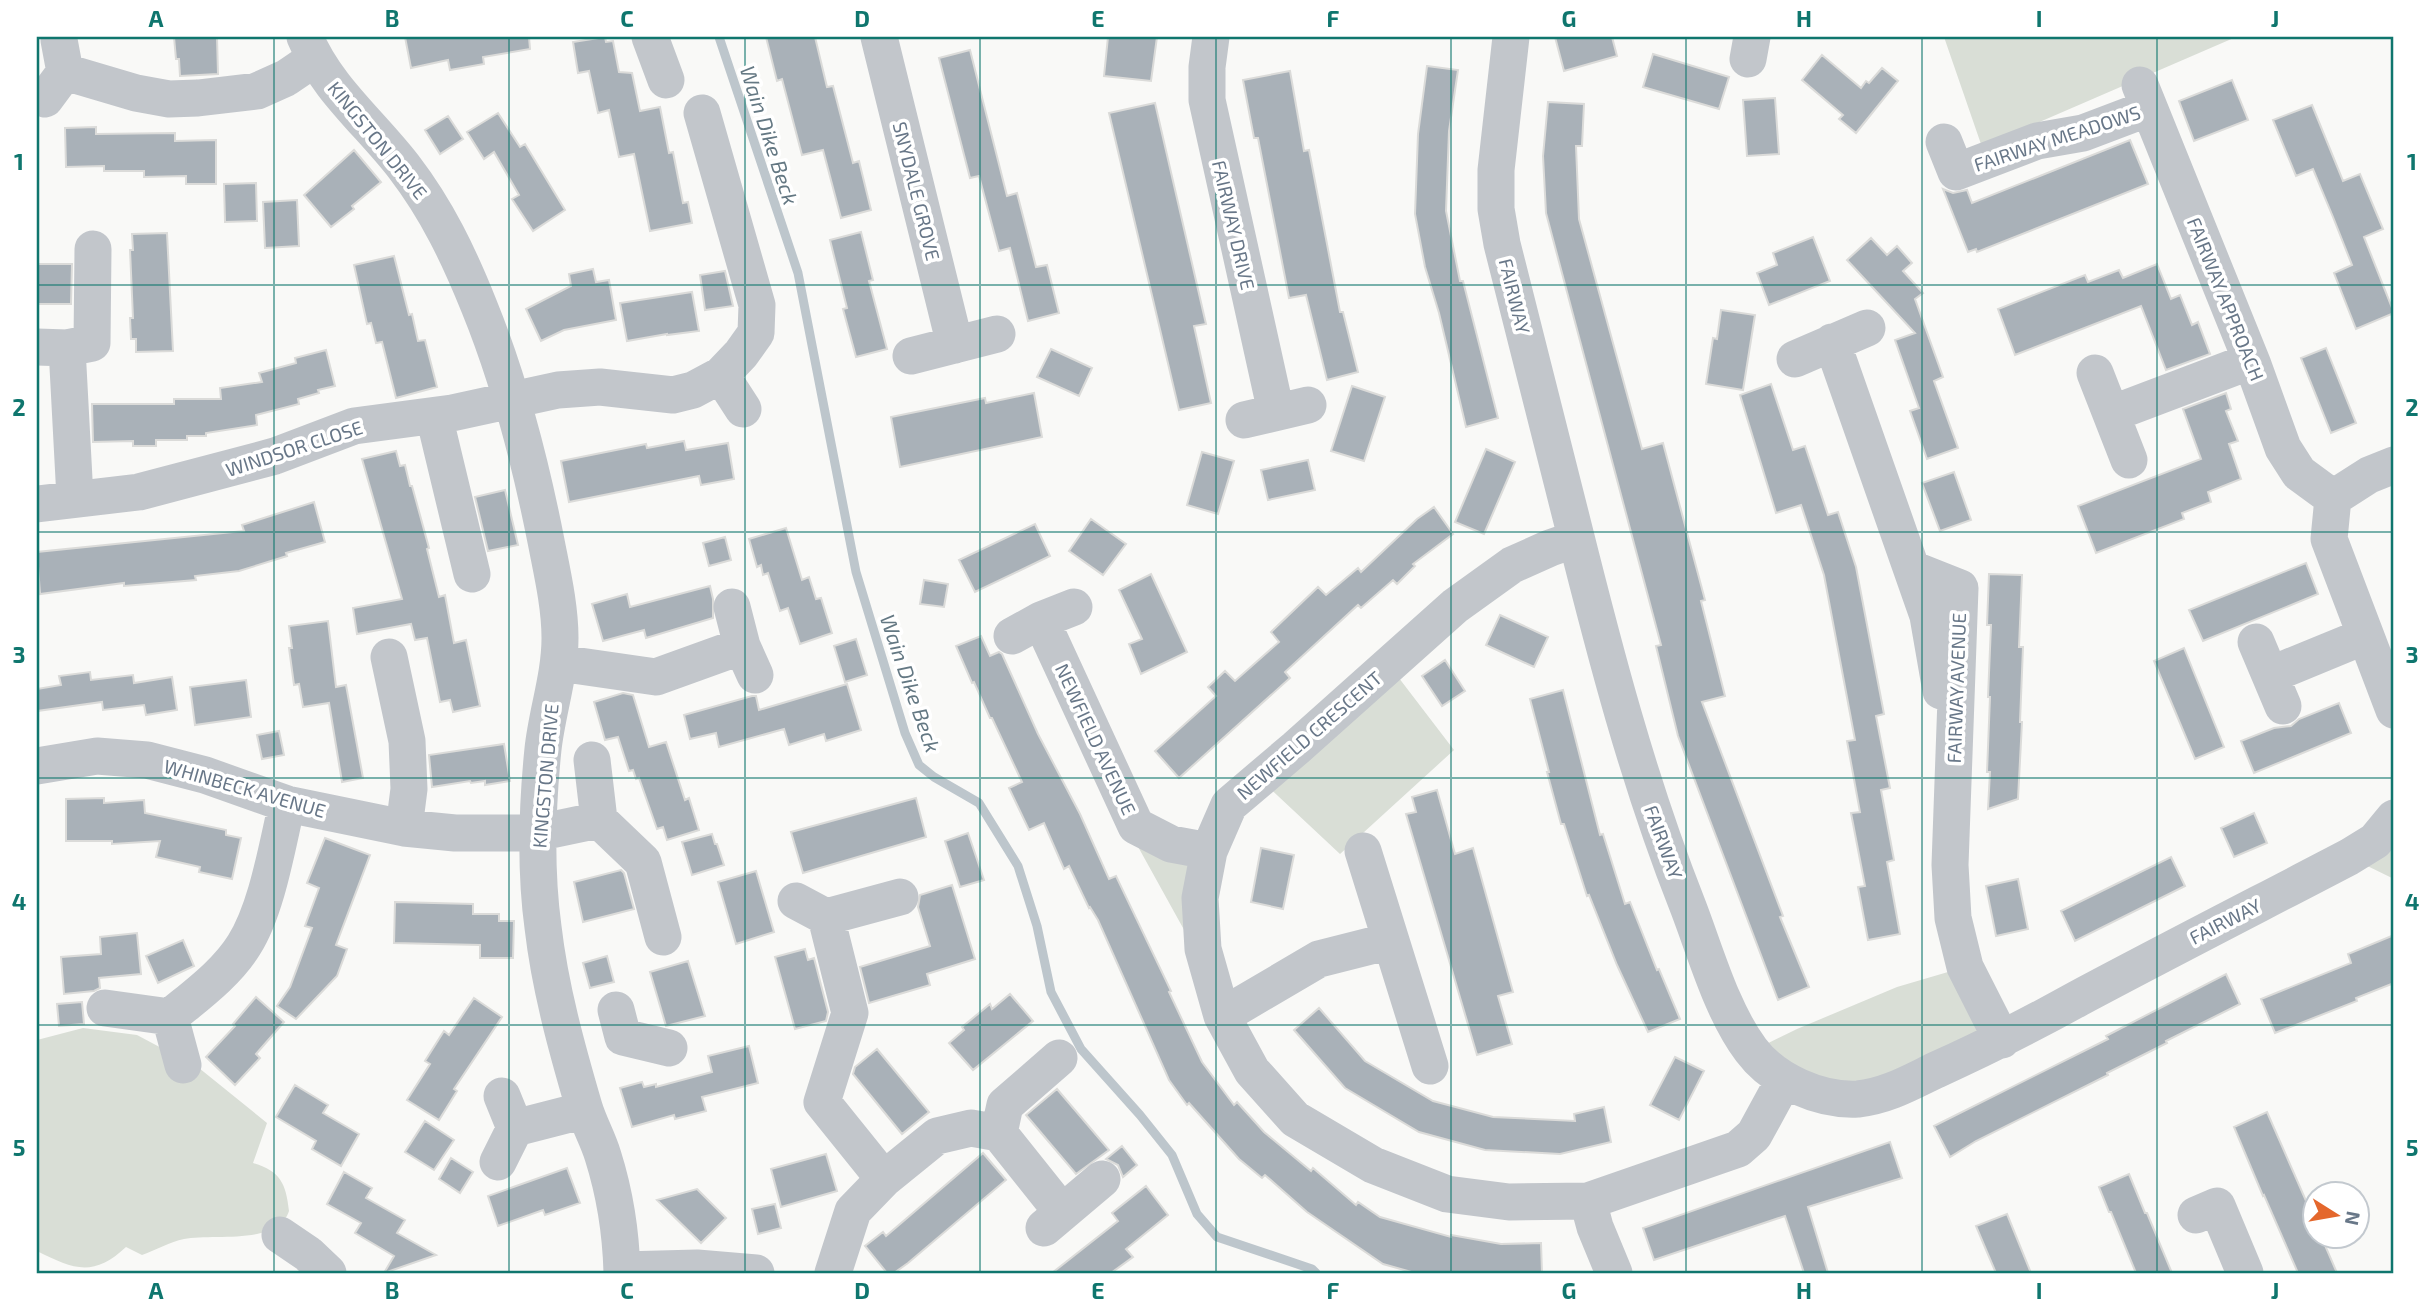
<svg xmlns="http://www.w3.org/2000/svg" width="2431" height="1310" font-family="'Exo 2',sans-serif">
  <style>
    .green { fill: #d9ded6 }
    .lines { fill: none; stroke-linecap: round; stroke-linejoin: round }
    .stream { stroke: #bdc6cc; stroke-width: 9 }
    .building { fill: #a9b1b8; stroke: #dbdbd9; stroke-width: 2 }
    .minor { stroke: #c2c6cb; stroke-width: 37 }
    .grid { fill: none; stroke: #0f766e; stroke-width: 2; stroke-opacity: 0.55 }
    .labels { text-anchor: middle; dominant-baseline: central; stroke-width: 7; stroke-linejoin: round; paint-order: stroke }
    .street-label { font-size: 19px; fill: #687788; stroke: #fff }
    .water-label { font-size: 21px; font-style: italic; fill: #647883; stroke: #fff }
    .neatline { fill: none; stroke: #0f766e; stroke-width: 2.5 }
    .grid-label { font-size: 23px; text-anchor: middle; font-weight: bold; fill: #0f766e }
  </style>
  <rect width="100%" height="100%" fill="#f9f9f7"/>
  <path class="green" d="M1944,37H2236L1982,147Z
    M1389,665L1454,750L1340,854L1260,779Z
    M2394,818V879L2349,857Z
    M1131,834L1209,851L1193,946Z
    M1965,967L2002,1040L1855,1099L1752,1051L1797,1029L1897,987Z
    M83,1028L137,1035L199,1068L267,1123L253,1163C280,1171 286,1183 289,1211C278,1246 212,1233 184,1239C170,1242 156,1250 142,1255L126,1247C93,1278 73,1269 37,1251V1040Z"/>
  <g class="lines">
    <path class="stream" d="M719,37L798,273L856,572L905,733L919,765L934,777L979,803L1018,866L1037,926L1051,992L1081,1049L1140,1115L1172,1155L1197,1214L1217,1237L1312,1269L1316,1273"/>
  </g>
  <path class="building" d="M174,37H217L218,74L180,76L179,59H176Z
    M405,37H529L530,49L483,57L484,64L450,70L448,60L411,68Z
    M605,37L606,42L613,41L619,72L632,73L640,111L660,107L669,153L673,152L683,203L688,202L692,223L650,231L634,154L619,157L609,110L598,113L589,71L578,73L573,42Z
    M766,37H815L827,87L833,86L853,163L859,161L871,210L841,218L823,150L802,155L782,79L777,81Z
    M1108,37H1157L1151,81L1104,76Z
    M1555,37H1612L1617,56L1564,71Z
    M970,50L1007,196L1017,193L1036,267L1047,265L1059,313L1028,321L1010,248L999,251L979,176L970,178L939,58Z
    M1653,54L1729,77L1719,109L1643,87Z
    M1822,55L1861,88L1866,81L1869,83L1882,68L1898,81L1856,133L1839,119L1843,115L1802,80Z
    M1427,66L1458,70L1449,131L1446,211L1460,281H1463L1498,418L1466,427L1439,313L1425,267L1415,214L1418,134Z
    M1290,71L1304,151L1309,150L1340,312H1343L1358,372L1327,380L1306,295L1289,298L1258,138H1254L1243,80Z
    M2232,80L2248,120L2194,141L2179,101Z
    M1775,98L1779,154L1747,156L1743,100Z
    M1548,102L1584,104L1582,146H1576L1579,219L1642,449L1663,443L1705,600L1701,601L1725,696L1702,702L1783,916L1780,917L1809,987L1778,1000L1678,736L1656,646L1661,645L1546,213L1543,156Z
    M1155,103L1206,324L1194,326L1211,403L1179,410L1109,113Z
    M2312,105L2343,181L2360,174L2383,229L2364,237L2394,313L2356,329L2334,273L2352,265L2333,217L2313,169L2296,176L2273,120Z
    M498,113L520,147L525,144L565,210L533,231L512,199L519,195L494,152L484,159L467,132Z
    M448,116L463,139L440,154L425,130Z
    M96,127V134L175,133V141L216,140V184H186V176L144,177V171H104V166L66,167L65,128Z
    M2130,140L2148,184L1977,252L1976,249L1968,252L1943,189L1953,193L1967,190L1972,203Z
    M354,150L381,182L352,206L354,209L331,227L304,195Z
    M256,183L257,221L225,222L224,184Z
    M297,200L299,246L265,248L263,202Z
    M861,232L873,280L869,281L887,349L856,357L843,309L847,308L830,240Z
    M167,233L173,351L136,352V339H131L130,318H133L130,250H133L132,234Z
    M1813,237L1830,281L1769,305L1757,273L1777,265L1773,253Z
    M1871,238L1887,255L1897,246L1912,263L1903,271L1923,293L1915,299L1943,377L1934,381L1958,448L1927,459L1910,411L1919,408L1895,340L1915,333L1847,260Z
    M394,256L409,315L412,314L418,341L425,340L437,387L396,398L382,342L376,343L371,323L367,324L354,265Z
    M37,264H72L71,304H37Z
    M2157,264L2171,299L2180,295L2192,325L2198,322L2210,354L2166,370L2141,306L2015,355L1998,309L2085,275L2088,282L2119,270L2123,278Z
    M593,269L596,282L609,280L616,320L564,330L541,341L526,309L571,286L569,274Z
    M725,271L733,306L705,310L700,275Z
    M692,292L699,331L667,335V334L627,341L620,303Z
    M1721,310L1755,315L1743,390L1706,384L1713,338L1717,339Z
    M2326,348L2356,423L2331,433L2301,358Z
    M1051,349L1092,368L1079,396L1037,377Z
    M326,350L335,386L318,390L319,393L298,399L299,404L256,415L257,425L206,433V436H187V440H156V446H133V441L93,442L92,404H174V399H221L220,388L262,382L259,373L296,363L295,358Z
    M1771,384L1793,450L1805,446L1828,515L1838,512L1856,567L1884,714L1876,716L1890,788L1881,790L1894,860L1887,862L1900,934L1868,940L1858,887L1865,886L1851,813L1860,812L1847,741L1855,740L1824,575L1801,505L1776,513L1740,395Z
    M1352,386L1385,397L1364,461L1331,451Z
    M1034,393L1042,437L900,467L891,417L985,398L986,403Z
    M2226,393L2231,409L2226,411L2238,441L2229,444L2241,479L2208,492L2211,502L2182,513L2184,519L2096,553L2078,506L2201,459L2183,409Z
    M684,441L686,450L728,443L734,479L701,485L699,476L569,502L561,461L646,444L647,448Z
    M1486,449L1515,462L1484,534L1455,522Z
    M396,451L400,466L405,465L410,486H412L429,548L427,549L439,597L445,595L454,643L466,640L480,706L453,712L450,700L440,702L427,638L415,640L411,624L357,634L353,608L402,599L362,459Z
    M1202,452L1234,461L1218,514L1187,505Z
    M1308,460L1315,490L1268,500L1261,470Z
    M1954,472L1971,520L1940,531L1922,483Z
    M505,490L518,545L488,551L475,497Z
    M314,502L325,542L286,553L287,556L239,571L195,576L196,580L124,586V583L40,594L37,552L244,531L242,525Z
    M1434,507L1453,534L1413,564L1415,566L1397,584L1393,580L1361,608L1358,605L1285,672L1290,678L1179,778L1155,751L1216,696L1208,687L1225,671L1235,681L1279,642L1271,632L1318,587L1326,595L1358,568L1361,572L1417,519Z
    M1091,519L1126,544L1103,575L1069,551Z
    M1035,524L1050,556L975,592L959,560Z
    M786,528L802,580L809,577L816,599L821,598L832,633L800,644L788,608L780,611L768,573L763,575L761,565L757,567L749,539Z
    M725,537L731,560L709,566L703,543Z
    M2306,563L2318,594L2203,641L2189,610Z
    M1151,574L1187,652L1141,674L1129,644L1142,639L1119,590Z
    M1989,574L2022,575L2019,647H2023L2020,722H2022L2018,799L1988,809L1990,772H1987L1990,697H1988L1991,625H1987Z
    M924,580L948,584L944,607L920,604Z
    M710,586L713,599V618L646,638L644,630L603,641L592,604L627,594L630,607Z
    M1500,615L1548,637L1534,667L1486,645Z
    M328,621L336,687L346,685L363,778L342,782L329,703L303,707L299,684L294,685L289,648H292L289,626Z
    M981,636L990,656L999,652L1002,654L1038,734L1080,814L1109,879L1116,876L1171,991L1169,992L1202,1062L1234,1105L1237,1102L1264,1132L1311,1171L1313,1168L1356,1205L1358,1202L1380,1217L1451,1237V1235L1501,1244L1541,1243L1542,1273H1415L1383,1264L1307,1212L1265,1175L1262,1178L1239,1159L1189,1103L1187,1105L1169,1080L1098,920L1090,907L1089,908L1069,866L1064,869L1044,823L1029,830L1009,788L1022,782L992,718H990L974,682L972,683L956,646Z
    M856,639L867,675L845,682L834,646Z
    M2184,648L2224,747L2195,759L2154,661Z
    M1445,660L1465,691L1442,706L1422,676Z
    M90,672L91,680L133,675L134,683L172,677L177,710L146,715L144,705L103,710L102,702L37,711V689L61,685L59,676Z
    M246,680L251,717L195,725L190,687Z
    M847,684L861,730L826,741L824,734L789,745L784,729L719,747L716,733L690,739L684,715L752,696H756L759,710Z
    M1563,690L1600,835L1603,834L1625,904L1630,902L1657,970L1659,969L1680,1019L1648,1032L1617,965L1589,895L1587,896L1564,824H1561L1547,772H1549L1530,699Z
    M623,693L633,695L649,747L666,742L685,800L689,798L699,830L667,840L663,827L657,829L639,778L636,779L633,770L629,771L618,737L605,740L594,702Z
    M2339,703L2351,733L2254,773L2241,741L2274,728L2291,726L2299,719Z
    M279,731L284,755L262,759L257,735Z
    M504,744L510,781L485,785V781L471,783L470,781L432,787L429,755Z
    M1437,790L1455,854L1473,848L1513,992L1498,996L1512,1044L1477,1055L1406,814L1416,812L1412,797Z
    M104,798V803L144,800L145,813L226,830V835L241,838L232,879L199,872L200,867L156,857L160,841L112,844V841H66V799Z
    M916,798L926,837L803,873L791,832Z
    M2254,813L2267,843L2234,857L2221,828Z
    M968,833L984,880L960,887L945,841Z
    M712,834L715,844H717L724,865L692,875L682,842Z
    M325,838L370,855L336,945L347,949L337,976L296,1019L277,1006L290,987L312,928L305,926L319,888L307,883Z
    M1261,848L1294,855L1283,909L1251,902Z
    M2171,857L2185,886L2075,941L2061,911Z
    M621,870L624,873L634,909L583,922L574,882Z
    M756,871L774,932L736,944L718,882Z
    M2018,879L2028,929L1996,936L1986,886Z
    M952,885L975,959L927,974L930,985L869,1003L860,967L930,946L918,907L920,895Z
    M395,902L473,904V914H499V921H514L513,958H480V945L394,943Z
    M137,933L141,974L99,978L100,988L94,991L64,994L61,957L101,954L100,937Z
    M2394,935V983L2356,998L2357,1001L2275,1033L2261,999L2351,963L2348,954Z
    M183,940L194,966L158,983L146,956Z
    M805,949L808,960L814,958L828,1012L826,1021L795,1029L775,957Z
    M607,956L614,982L590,988L583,963Z
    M688,961L705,1016L666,1026L650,972Z
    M2226,974L2240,1004L2166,1041L2167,1043L2107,1073L2108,1075L1976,1141L1950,1157L1934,1126L2108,1039L2106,1036Z
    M1010,994L1033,1021L973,1070L949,1043L964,1030L962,1027L990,1004L992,1009Z
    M256,997L284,1022L256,1054L260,1058L235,1085L206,1057L235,1026L233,1024Z
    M474,998L502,1017L454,1089L457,1091L439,1120L407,1100L430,1064L425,1061L444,1031L449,1035Z
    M82,1002L84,1024L59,1026L57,1004Z
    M1319,1008L1365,1061L1433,1101L1493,1117L1575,1121L1574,1114L1604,1107L1611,1142L1560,1154L1485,1150L1419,1132L1345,1088L1294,1030Z
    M749,1046L758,1083L702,1097L706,1111L675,1119L674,1115L632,1127L620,1088L642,1082L644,1087L656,1084V1087L712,1072L708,1056Z
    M877,1049L929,1112L902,1134L853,1074L855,1067Z
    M1675,1057L1704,1071L1679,1120L1650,1105Z
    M295,1085L328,1105L323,1113L359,1134L341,1166L312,1149L316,1141L276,1117Z
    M1057,1089L1109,1150L1076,1174L1026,1115Z
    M2267,1112L2314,1219L2315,1236H2321L2337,1273H2298L2264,1195L2263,1196L2234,1127Z
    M425,1121L454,1140L434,1170L405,1152Z
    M1890,1142L1902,1178L1808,1207L1828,1273H1804L1785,1216L1654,1260L1643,1228Z
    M1122,1146L1137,1165L1123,1177L1118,1165L1106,1159Z
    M983,1153L1006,1180L908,1263L894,1273H887L865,1246L883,1232L886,1236Z
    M826,1154L837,1191L781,1207L771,1169Z
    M451,1158L473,1172L460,1193L439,1179Z
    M567,1168L580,1203L545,1215L543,1210L498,1226L488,1196Z
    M344,1172L372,1188L366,1198L405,1220L397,1233L436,1255L384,1273L394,1256L355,1233L361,1223L327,1204Z
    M2129,1174L2145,1213H2147L2172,1273H2136L2111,1212H2109L2099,1187Z
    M1146,1186L1168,1215L1126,1249L1133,1257L1111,1273H1052L1118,1221L1112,1213Z
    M697,1189L726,1218L701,1243L657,1200Z
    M775,1204L781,1228L758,1234L752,1209Z
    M2007,1214L2031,1273H1996L1987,1252L1976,1226Z"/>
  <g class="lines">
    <path class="minor" d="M305,37C326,88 371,124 404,167C437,210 459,256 479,306C510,382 530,460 546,541C552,572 560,606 560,638C560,676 547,712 543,749C537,808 535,868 543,927C550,988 567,1049 584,1107C589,1124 598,1139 603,1156C615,1194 621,1234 622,1273
      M650,37L666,80
      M879,37L955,345
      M1211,37L1207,67V100L1276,412
      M1511,37L1496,170V209L1502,244C1526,338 1549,431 1573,525C1605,653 1638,780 1687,904C1705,950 1721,1010 1751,1050C1774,1081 1820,1101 1858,1099C1887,1096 1911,1082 1936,1070C1985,1048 2032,1024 2079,998C2169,950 2259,904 2349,857L2375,841L2394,818
      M1748,59L1752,37
      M65,72L136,93L169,99L198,98L257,91L286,78L314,59
      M2140,85L2253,365L2283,448L2299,473L2333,498
      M45,99L65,72L59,40
      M1944,142L1956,172L2037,141L2083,133L2149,108
      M1832,342L1928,616L1941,691
      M37,347L67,348L92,343L93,249
      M67,348L75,498
      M911,356L997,334
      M1795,359L1867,328
      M2095,373L2129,460
      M721,375L743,409
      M2111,414L2251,361
      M434,416L472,574
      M1244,420L1308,405
      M2394,465L2369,475L2333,498L2329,539L2394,710
      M37,504L139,492L275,456L354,426L452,413L558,390L600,387L673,395L693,390L721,375L741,354L756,333L757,305L702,113
      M1576,539L1550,548L1512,565L1455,606L1296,748L1229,805L1209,851L1200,898L1203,949L1222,1016L1252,1071L1295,1119L1373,1165L1447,1194L1509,1202L1588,1201L1738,1149L1754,1135L1784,1080
      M1912,569L1960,588L1950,865L1953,918L1965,967L2002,1040
      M732,607L742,646L755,675
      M1041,620L1136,826L1171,844L1209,851
      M1012,636L1041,620L1074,607
      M2256,642L2283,706
      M389,657L407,741L409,789L404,828
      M559,663L656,677L742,646
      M2270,675L2365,636
      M592,760L599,820L643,862L663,937
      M37,766L97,756L147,760L205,775L287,804L404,828L455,833H537L599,820
      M1363,851L1430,1066
      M796,901L826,917L900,897
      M826,917L850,1013L822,1102L884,1179
      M105,1008L170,1017C195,996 226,974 244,945C267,909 277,846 287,804
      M616,1010L623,1037L669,1048
      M1222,1016L1319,959L1390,941
      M170,1017L183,1065
      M515,1128L585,1110
      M999,1133L1005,1105L1059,1058
      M498,1162L515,1128L502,1096
      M1588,1201L1595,1227L1614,1273
      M2196,1215L2217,1206L2245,1273
      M1044,1228L1102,1179
      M280,1235L308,1254L328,1273
      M622,1270L697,1268L756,1273
      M833,1273L853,1211L884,1179L937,1136L971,1128L999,1133L1062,1212"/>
  </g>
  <path class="grid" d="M274,37V1273M509,37V1273M745,37V1273M980,37V1273M1216,37V1273M1451,37V1273M1686,37V1273M1922,37V1273M2157,37V1273M37,285H2394M37,532H2394M37,778H2394M37,1025H2394"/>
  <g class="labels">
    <g class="street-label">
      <text transform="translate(2057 138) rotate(-18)">FAIRWAY MEADOWS</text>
      <text transform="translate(378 140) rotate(51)">KINGSTON DRIVE</text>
      <text transform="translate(917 191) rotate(76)">SNYDALE GROVE</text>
      <text transform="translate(1234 225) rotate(77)">FAIRWAY DRIVE</text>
      <text transform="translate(1515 296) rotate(76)">FAIRWAY</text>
      <text transform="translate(2226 299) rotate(68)">FAIRWAY APPROACH</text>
      <text transform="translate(294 448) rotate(-18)">WINDSOR CLOSE</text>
      <text transform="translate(1956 688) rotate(-88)">FAIRWAY AVENUE</text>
      <text transform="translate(1309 735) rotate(-41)">NEWFIELD CRESCENT</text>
      <text transform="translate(1096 739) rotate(65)">NEWFIELD AVENUE</text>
      <text transform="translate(545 776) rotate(-85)">KINGSTON DRIVE</text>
      <text transform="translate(245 788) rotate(16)">WHINBECK AVENUE</text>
      <text transform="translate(1664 842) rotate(70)">FAIRWAY</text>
      <text transform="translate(2225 921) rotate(-27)">FAIRWAY</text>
    </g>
    <g class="water-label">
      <text transform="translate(770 135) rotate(72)">Wain Dike Beck</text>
      <text transform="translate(911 683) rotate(71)">Wain Dike Beck</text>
    </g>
  </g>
  <rect width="2431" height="1310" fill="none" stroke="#ffffff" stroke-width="77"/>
  <g transform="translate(2336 1215) rotate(101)"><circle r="33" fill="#ffffff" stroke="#c3c9cf" stroke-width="2"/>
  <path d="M0-5L12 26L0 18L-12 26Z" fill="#e4672c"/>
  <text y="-10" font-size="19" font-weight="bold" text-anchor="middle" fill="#687788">N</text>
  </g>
  <rect x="38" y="38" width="2354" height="1234" class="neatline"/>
  <g class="grid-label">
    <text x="156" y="27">A</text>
    <text x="392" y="27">B</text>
    <text x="627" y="27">C</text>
    <text x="862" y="27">D</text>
    <text x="1098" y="27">E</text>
    <text x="1333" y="27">F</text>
    <text x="1569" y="27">G</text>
    <text x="1804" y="27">H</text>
    <text x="2039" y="27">I</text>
    <text x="2275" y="27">J</text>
    <text x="19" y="170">1</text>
    <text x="2412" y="170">1</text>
    <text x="19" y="416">2</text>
    <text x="2412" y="416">2</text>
    <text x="19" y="663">3</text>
    <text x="2412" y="663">3</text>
    <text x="19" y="910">4</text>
    <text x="2412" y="910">4</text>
    <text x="19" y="1156">5</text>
    <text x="2412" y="1156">5</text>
    <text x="156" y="1299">A</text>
    <text x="392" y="1299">B</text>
    <text x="627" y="1299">C</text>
    <text x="862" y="1299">D</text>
    <text x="1098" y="1299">E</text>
    <text x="1333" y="1299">F</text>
    <text x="1569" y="1299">G</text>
    <text x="1804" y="1299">H</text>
    <text x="2039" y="1299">I</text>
    <text x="2275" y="1299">J</text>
  </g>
</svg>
